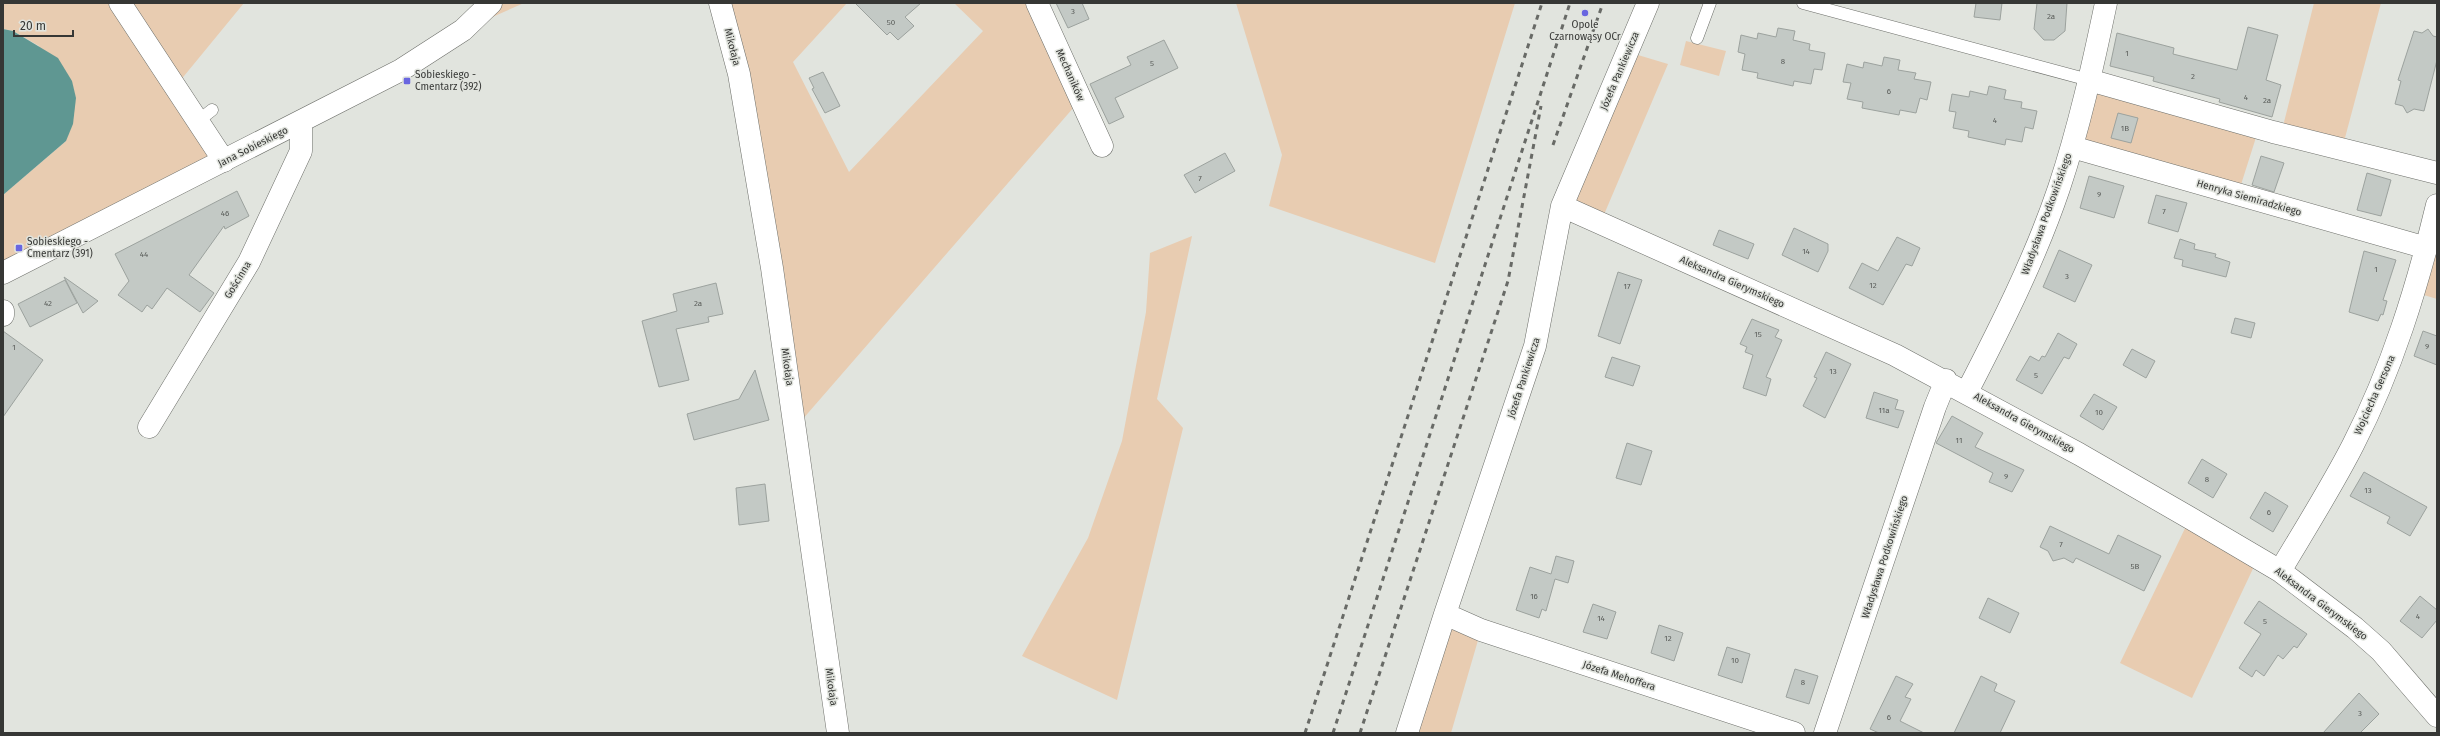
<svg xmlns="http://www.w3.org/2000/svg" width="2440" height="736" font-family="'Fira Sans',sans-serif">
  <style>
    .green { fill: #e8ccb1 }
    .water { fill: #5f9792 }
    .building { fill: #c3c9c5; stroke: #9ca29e }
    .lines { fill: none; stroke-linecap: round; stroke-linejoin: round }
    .service-casing { stroke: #6d6f6a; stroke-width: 13 }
    .minor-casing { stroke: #6d6f6a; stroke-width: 23 }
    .tertiary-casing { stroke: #6d6f6a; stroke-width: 23 }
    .service { stroke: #fff; stroke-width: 12 }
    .minor { stroke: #fff; stroke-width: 22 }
    .tertiary { stroke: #fff; stroke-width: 22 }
    .rail { stroke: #686a66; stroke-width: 3; stroke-dasharray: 5 5; stroke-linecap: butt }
    .poi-dot { fill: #6966e0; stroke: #e1e4de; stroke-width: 1.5 }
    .labels { text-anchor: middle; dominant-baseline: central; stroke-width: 3; stroke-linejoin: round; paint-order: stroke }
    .number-label { font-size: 8px; fill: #595c59 }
    .poi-label { font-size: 10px; fill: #363735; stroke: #e1e4de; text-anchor: start }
    .street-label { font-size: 10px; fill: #363735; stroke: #e1e4de }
  </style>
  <rect width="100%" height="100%" fill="#e1e4de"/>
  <path class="green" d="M3,3H244L175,87L224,161L3,273V195L66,141L39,46L13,31L3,29Z
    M491,3H524L463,30Z
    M720,3H847L793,62L849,172L983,31L954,3H1037L1081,99L795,428Z
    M1236,3H1515L1435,263L1269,206L1282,155Z
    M2314,3H2381L2342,149L2281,134Z
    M1686,41L1726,51L1719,76L1680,65Z
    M1628,52L1668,64L1600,224L1562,206Z
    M2089,80L2259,128L2238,194L2072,147Z
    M2437,205V299L2414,292Z
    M1192,236L1157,399L1183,428L1117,700L1022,656L1088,538L1122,441L1146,312L1150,253Z
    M2190,518L2258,558L2192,698L2120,663Z
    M1445,614L1481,630L1451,733H1407Z"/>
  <path class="water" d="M3,29L13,31L58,58L72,81L76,98L73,124L66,141L3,195Z"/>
  <path class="building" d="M855,3H921L905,17L914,26L898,40L890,32L887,35Z
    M1056,3H1082L1089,19L1068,28Z
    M1976,3H2002L2000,20L1974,17Z
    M2037,3H2067L2065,31L2054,40H2044L2034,29Z
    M2248,27L2278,35L2266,80L2281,85L2272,117L2219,102L2220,99L2153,81L2154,77L2110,66L2117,33L2174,48L2173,54L2237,70Z
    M1778,28L1795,31L1793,40L1810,44L1809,50L1825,53L1822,70L1814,69L1811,84L1794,81L1793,86L1757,78L1758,73L1742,70L1745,54L1738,52L1741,35L1757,39L1758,33L1776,37Z
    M2428,29L2433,36L2437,37V60L2424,111L2414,109L2407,113L2403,106L2395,104L2401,81L2398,80L2414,31L2422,33Z
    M1164,40L1178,68L1115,98L1124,117L1109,124L1090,84L1131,65L1127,57Z
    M1884,57L1900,60L1898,70L1916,73L1914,79L1931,82L1927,100L1920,98L1916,113L1900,110L1899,115L1862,108L1863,102L1847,99L1851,83L1843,82L1847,64L1863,68L1864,62L1882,66Z
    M823,72L840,106L825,113L812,89L814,88L809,78Z
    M1989,86L2006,90L2004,99L2022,102L2021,108L2037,111L2033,129L2025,127L2022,142L2006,139L2005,145L1968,137L1969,131L1953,128L1956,112L1949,111L1952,94L1969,97L1970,91L1987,95Z
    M2118,113L2138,118L2131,143L2111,138Z
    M1225,153L1235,171L1195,193L1184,175Z
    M2261,156L2284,163L2274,192L2252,185Z
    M2367,173L2391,180L2381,216L2357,210Z
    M2089,176L2124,186L2114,218L2080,208Z
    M237,191L249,216L225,229L224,226L189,275L214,293L200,312L167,288L152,309L147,305L142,312L118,295L129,281L115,254Z
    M2156,195L2187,203L2178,232L2148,223Z
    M1794,228L1828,244V251L1818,272L1782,255Z
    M1719,230L1754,244L1748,259L1713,245Z
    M1897,237L1920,248L1912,266L1906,264L1883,305L1849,288L1862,263L1878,271Z
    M2180,239L2195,244L2194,249L2216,254L2215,257L2230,262L2226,277L2182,266L2183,260L2174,258Z
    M2059,250L2092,265L2075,302L2043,287Z
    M2364,251L2396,260L2383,300L2387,301L2383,315L2381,314L2378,321L2349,312Z
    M1618,272L1642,280L1620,344L1598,336Z
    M64,277L98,301L83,313Z
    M65,280L77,303L30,327L18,304Z
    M716,283L723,314L708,317L709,322L676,329L689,380L659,387L642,321L677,311L673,294Z
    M2235,318L2255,323L2251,338L2231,333Z
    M1752,319L1779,330L1775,337L1782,340L1766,377L1771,379L1766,396L1743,388L1753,355L1745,352L1747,347L1740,344Z
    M3,331L43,360L3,417Z
    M2423,331L2437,336V365L2414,356Z
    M2058,333L2077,344L2069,359L2064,357L2042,394L2016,380L2030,356L2039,361L2042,356L2045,357Z
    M2132,349L2155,361L2146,378L2123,365Z
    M1826,352L1851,364L1825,418L1803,406L1817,378L1814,377Z
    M1612,357L1640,366L1633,386L1605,377Z
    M755,370L769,420L694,440L687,414L739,399Z
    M1874,392L1898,400L1895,409L1904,411L1898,428L1866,418Z
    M2094,394L2117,407L2103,430L2080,416Z
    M1952,416L1983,433L1975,447L2024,470L2012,492L1989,482L1993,473L1936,443Z
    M1627,443L1652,451L1641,485L1616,478Z
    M2202,459L2227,474L2213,498L2188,483Z
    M2364,472L2427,507L2410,536L2387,523L2390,517L2350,496Z
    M765,484L769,521L739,525L736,488Z
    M2265,492L2288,506L2273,532L2250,518Z
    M2050,526L2109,554L2118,535L2161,556L2144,591L2076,558L2073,563L2064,558L2053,561L2048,551L2040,547Z
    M1556,556L1574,561L1568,583L1555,579L1546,611L1542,609L1539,618L1516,610L1530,567L1551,574Z
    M2420,596L2437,610V620L2422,638L2400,621Z
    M1988,598L2019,613L2010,633L1979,618Z
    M2259,601L2307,634L2297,648L2294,646L2283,659L2278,655L2264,676L2256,670L2252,677L2239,668L2261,634L2244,623Z
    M1593,604L1616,612L1607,639L1583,632Z
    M1659,625L1683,633L1674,661L1651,653Z
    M1727,647L1750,654L1742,683L1718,675Z
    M1795,669L1818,676L1809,704L1786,697Z
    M1896,676L1913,684L1905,697L1911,699L1900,721L1924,733H1879L1870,729Z
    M1981,676L1997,684L1994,691L2015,701L2000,733H1954Z
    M2359,693L2379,714L2360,733H2323Z"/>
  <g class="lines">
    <g class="service-casing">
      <path id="service" d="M1803,3L2089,80
        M1697,38L1710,3
        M198,121L212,110"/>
    </g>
    <g class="minor-casing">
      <path id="minor" d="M120,3L224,161
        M720,3L739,74L772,268L838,733
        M1037,3L1102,146
        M2089,80L2273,132L2437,173
        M2072,147L2427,248
        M1562,206L1895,355L2079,454L2190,518L2280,571L2355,628L2381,651L2437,716
        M3,311V315
        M1967,392C2001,326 2035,259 2059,188C2079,128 2093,65 2106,3
        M149,427L249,262L301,151V122
        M2280,571C2305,529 2331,488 2353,445C2392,369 2417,288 2437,205
        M1445,614L1481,630L1794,733
        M1407,733L1445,614L1535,346L1562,206L1648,3
        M1825,733L1935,407L1946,380"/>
    </g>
    <g class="tertiary-casing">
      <path id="tertiary" d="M3,273L401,70L463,30L491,3"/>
    </g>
    <use href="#service" class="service"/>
    <use href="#minor" class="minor"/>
    <use href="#tertiary" class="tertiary"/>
    <path class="rail" d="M1553,145L1603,3
      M1305,733L1542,3
      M1333,733L1570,3
      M1360,733L1508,281L1541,106"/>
  </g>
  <g class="poi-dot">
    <circle cx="1585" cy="13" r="4"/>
    <rect x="403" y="77" width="8" height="8" rx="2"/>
    <rect x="15" y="244" width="8" height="8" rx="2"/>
  </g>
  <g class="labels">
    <g class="number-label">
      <text x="1073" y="11">3</text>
      <text x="2051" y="16">2a</text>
      <text x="891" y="22">50</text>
      <text x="2127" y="53">1</text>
      <text x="1783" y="61">8</text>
      <text x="1152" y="63">5</text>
      <text x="2193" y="76">2</text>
      <text x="1889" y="91">6</text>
      <text x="2246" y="97">4</text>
      <text x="2267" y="100">2a</text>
      <text x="1995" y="120">4</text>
      <text x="2125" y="128">1B</text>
      <text x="1200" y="178">7</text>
      <text x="2099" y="194">9</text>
      <text x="2164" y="211">7</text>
      <text x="225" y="213">46</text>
      <text x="1806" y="251">14</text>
      <text x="144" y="254">44</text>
      <text x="2376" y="269">1</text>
      <text x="2067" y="276">3</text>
      <text x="1873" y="285">12</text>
      <text x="1627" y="286">17</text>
      <text x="48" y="303">42</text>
      <text x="698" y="303">2a</text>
      <text x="1758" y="334">15</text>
      <text x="2427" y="346">9</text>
      <text x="14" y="347">1</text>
      <text x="1833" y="371">13</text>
      <text x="2036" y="375">5</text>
      <text x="1884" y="410">11a</text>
      <text x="2099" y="412">10</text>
      <text x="1959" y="440">11</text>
      <text x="2006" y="476">9</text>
      <text x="2207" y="479">8</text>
      <text x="2368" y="490">13</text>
      <text x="2269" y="512">6</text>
      <text x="2061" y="544">7</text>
      <text x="2135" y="566">5B</text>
      <text x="1534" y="596">16</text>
      <text x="2418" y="616">4</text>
      <text x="1601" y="618">14</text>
      <text x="2265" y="621">5</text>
      <text x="1668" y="638">12</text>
      <text x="1735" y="660">10</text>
      <text x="1803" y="682">8</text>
      <text x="2360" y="713">3</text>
      <text x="1889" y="717">6</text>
    </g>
    <g class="poi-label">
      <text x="1585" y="25" text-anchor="middle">Opole<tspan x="1585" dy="12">Czarnowąsy OCr</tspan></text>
      <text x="415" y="75">Sobieskiego -<tspan x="415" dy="12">Cmentarz (392)</tspan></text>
      <text x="27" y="242">Sobieskiego -<tspan x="27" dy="12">Cmentarz (391)</tspan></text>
    </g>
    <g class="street-label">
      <text transform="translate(732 47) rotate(76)">Mikołaja</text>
      <text transform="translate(1620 71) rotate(-67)">Józefa Pankiewicza</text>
      <text transform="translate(1070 75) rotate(66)">Mechaników</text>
      <text transform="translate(253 147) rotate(-27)">Jana Sobieskiego</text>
      <text transform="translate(2249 198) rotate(16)">Henryka Siemiradzkiego</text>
      <text transform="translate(2047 214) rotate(-70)">Władysława Podkowińskiego</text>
      <text transform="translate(238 280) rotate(-59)">Gościnna</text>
      <text transform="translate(1732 282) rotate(24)">Aleksandra Gierymskiego</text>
      <text transform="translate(787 367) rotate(82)">Mikołaja</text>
      <text transform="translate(1524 378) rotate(-72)">Józefa Pankiewicza</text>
      <text transform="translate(2375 395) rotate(-66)">Wojciecha Gersona</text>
      <text transform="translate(2024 423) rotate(29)">Aleksandra Gierymskiego</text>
      <text transform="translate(1885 557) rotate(-72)">Władysława Podkowińskiego</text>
      <text transform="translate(2321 604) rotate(37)">Aleksandra Gierymskiego</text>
      <text transform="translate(1619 676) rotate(18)">Józefa Mehoffera</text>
      <text transform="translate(831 687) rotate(82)">Mikołaja</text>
    </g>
  </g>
  <rect width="2440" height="736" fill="none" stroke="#363735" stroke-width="8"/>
  <path d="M14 30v6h59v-6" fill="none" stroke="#363735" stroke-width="2"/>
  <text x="20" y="30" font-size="12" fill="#363735" stroke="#e1e4de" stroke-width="3" paint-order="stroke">20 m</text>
</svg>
